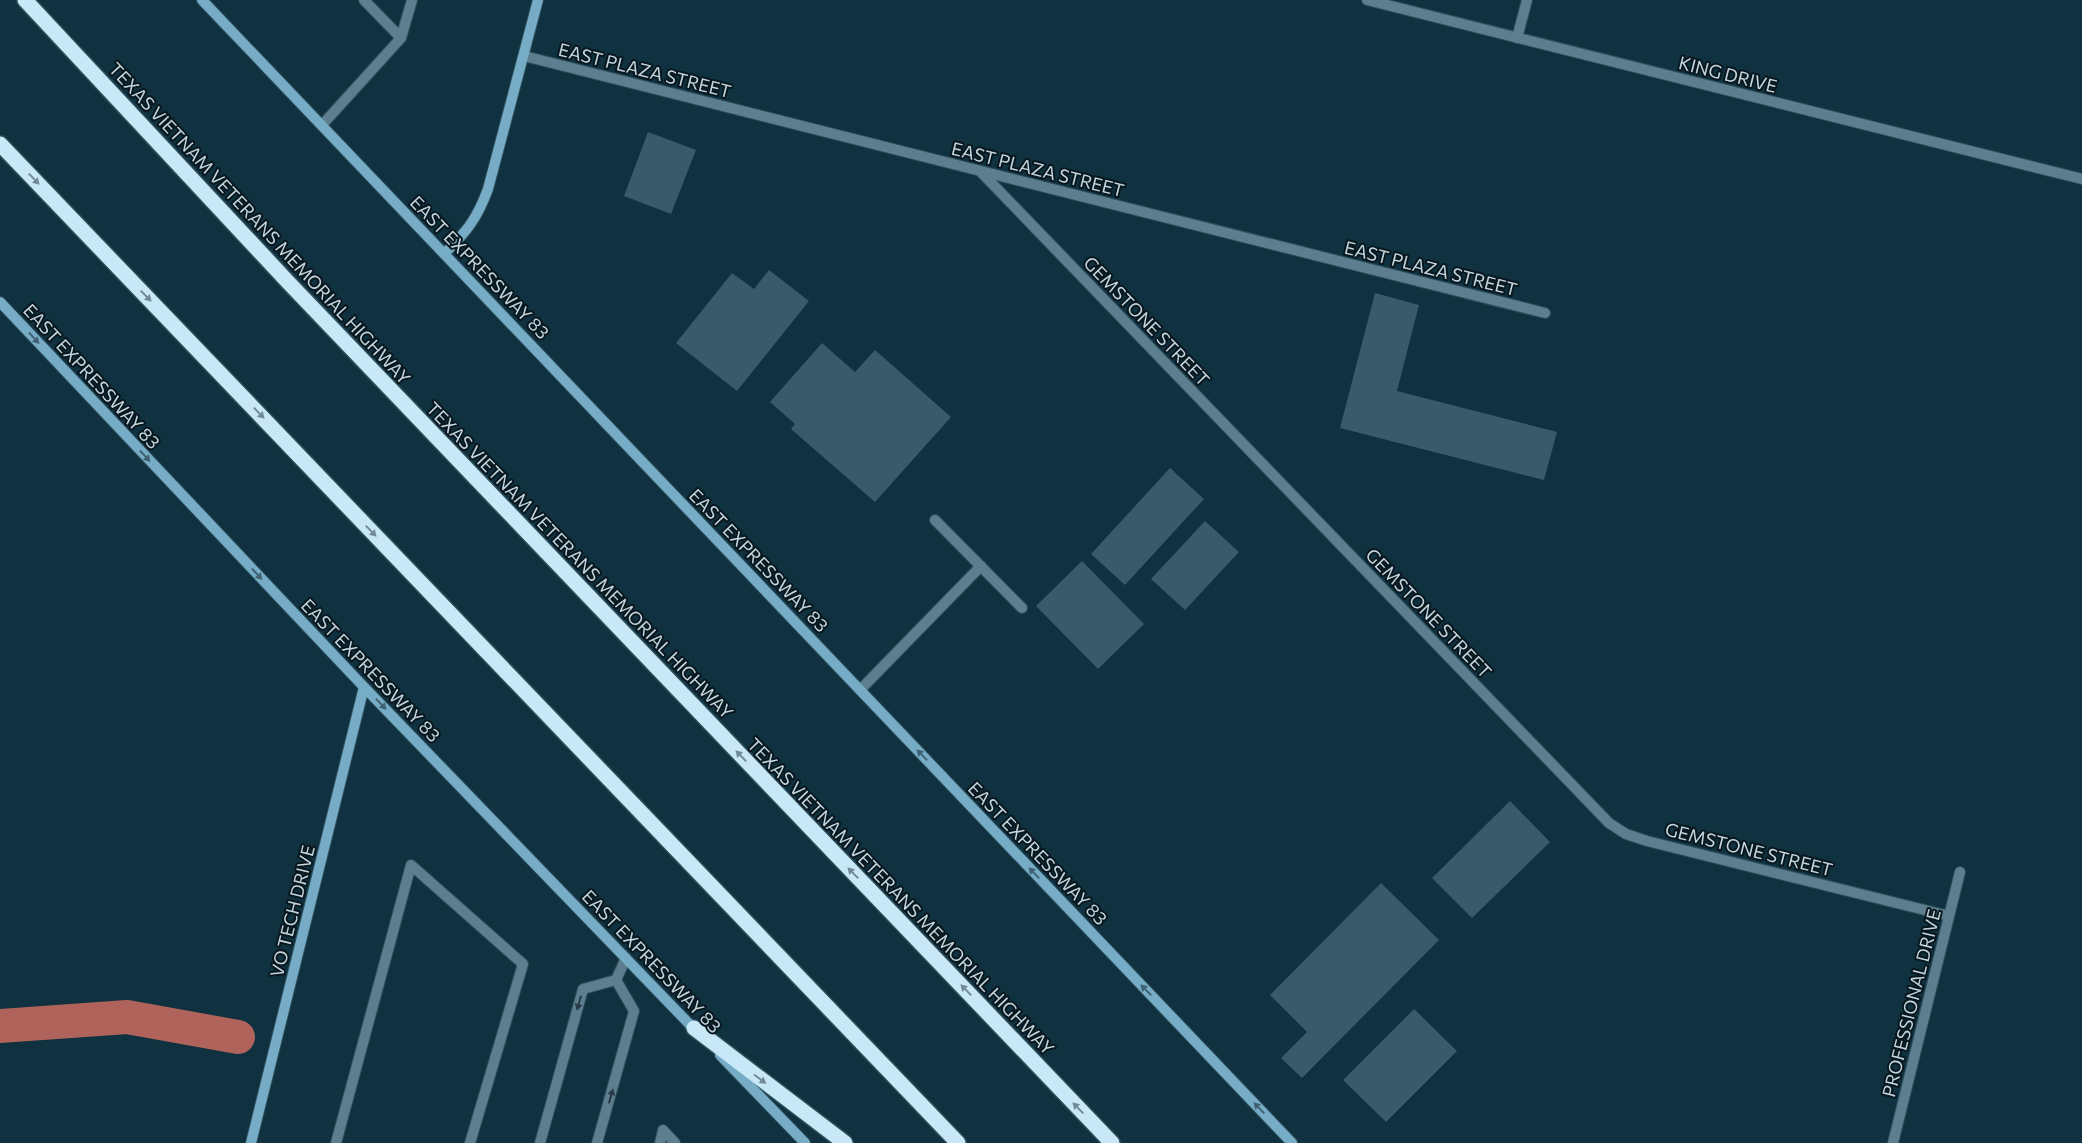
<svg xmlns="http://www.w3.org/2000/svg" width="2082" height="1143" font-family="Commissioner,sans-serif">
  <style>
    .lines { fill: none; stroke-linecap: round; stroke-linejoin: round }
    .canal { stroke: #af635a; stroke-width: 34 }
    .building { fill: #385a6a }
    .lane-casing { stroke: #2f4f5c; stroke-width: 12 }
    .street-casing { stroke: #2f4f5c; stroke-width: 12 }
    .secondary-casing { stroke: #2f4f5c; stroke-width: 12 }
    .highway-casing { stroke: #2f4f5c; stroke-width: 18 }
    .lane { stroke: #5d7e8e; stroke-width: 10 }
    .street { stroke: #5d7e8e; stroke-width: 10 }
    .secondary { stroke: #76acc6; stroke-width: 10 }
    .highway { stroke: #c8e8f8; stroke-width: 15 }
    .oneway { fill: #728a96 }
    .oneway2 { fill: #406272 }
    .oneway3 { fill: #263b45 }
    .labels { text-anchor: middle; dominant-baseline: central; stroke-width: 4; stroke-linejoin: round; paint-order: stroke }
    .street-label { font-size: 18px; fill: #c3d5de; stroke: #09171e }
  </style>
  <rect width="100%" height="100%" fill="#0f3140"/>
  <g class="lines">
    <path class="canal" d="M0,1026L127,1017L238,1037"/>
  </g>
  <path class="building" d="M648,132L696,150L671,214L624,196Z
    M769,270L809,301L737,391L676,343L732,273L754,289Z
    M1375,293L1419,305L1397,391L1557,432L1544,480L1340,428Z
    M822,343L855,372L875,350L951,417L875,502L791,429L795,424L770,402Z
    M1170,468L1204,499L1125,585L1091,554Z
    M1205,521L1239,552L1185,610L1151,579Z
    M1082,561L1144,624L1098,669L1036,606Z
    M1510,801L1550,842L1472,918L1432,878Z
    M1381,883L1439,940L1302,1078L1281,1058L1307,1032L1270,995Z
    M1414,1009L1457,1051L1386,1122L1343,1080Z"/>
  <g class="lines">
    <g class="lane-casing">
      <path id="lane" d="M364,0L401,38L412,0
        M322,125L401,38
        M935,520L1022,608
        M860,690L981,566
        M616,980L626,958
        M336,1143L411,865L523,964L470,1143
        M540,1143L583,989L616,980
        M597,1143L634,1011L616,980
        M660,1143L663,1130L675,1143"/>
    </g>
    <g class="street-casing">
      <path id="street" d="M1367,0L2082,179
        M1517,38L1527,0
        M524,56L1545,313
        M980,171L1609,823L1626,834L1647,841L1949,916
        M1893,1143L1960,872"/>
    </g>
    <g class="secondary-casing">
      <path id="secondary" d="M202,0L1292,1143
        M445,253C467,231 477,219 488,189L538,0
        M0,302L364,687L697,1032
        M720,1055L805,1143
        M251,1143L364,687"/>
    </g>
    <g class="highway-casing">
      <path id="highway" d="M25,0L287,281L1112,1143
        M0,144L958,1143
        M694,1028L845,1143"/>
    </g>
    <use href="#lane" class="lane"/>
    <use href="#street" class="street"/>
    <use href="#secondary" class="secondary"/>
    <use href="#highway" class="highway"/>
  </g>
  <defs><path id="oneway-solid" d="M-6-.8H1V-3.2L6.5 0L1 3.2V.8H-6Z" transform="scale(1.25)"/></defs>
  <g class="oneway">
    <use href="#oneway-solid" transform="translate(34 179) rotate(46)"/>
    <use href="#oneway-solid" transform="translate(146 296) rotate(46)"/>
    <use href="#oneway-solid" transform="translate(259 413) rotate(46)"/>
    <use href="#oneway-solid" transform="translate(371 531) rotate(46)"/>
    <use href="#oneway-solid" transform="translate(741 756) rotate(-134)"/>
    <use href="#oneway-solid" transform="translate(853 873) rotate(-134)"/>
    <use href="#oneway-solid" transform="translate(966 990) rotate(-134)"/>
    <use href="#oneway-solid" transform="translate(760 1079) rotate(37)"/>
    <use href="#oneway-solid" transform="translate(1078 1108) rotate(-134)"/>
  </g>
  <g class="oneway2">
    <use href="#oneway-solid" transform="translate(34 338) rotate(47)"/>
    <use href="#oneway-solid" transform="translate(145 456) rotate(47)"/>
    <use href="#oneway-solid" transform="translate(257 574) rotate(47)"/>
    <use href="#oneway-solid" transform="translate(381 704) rotate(46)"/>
    <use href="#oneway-solid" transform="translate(922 755) rotate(-134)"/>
    <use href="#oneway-solid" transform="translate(1034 873) rotate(-134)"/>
    <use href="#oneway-solid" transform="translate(1146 990) rotate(-134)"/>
    <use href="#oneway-solid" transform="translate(1259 1108) rotate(-134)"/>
  </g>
  <g class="oneway3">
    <use href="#oneway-solid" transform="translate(579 1003) rotate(106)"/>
    <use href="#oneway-solid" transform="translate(611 1096) rotate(-74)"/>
  </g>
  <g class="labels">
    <g class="street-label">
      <text transform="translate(645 70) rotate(14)">EAST PLAZA STREET</text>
      <text transform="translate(1728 74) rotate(14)">KING DRIVE</text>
      <text transform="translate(1038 169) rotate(14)">EAST PLAZA STREET</text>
      <text transform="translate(260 223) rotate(47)">TEXAS VIETNAM VETERANS MEMORIAL HIGHWAY</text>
      <text transform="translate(480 267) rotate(46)">EAST EXPRESSWAY 83</text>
      <text transform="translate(1431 268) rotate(14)">EAST PLAZA STREET</text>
      <text transform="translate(1147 321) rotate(46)">GEMSTONE STREET</text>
      <text transform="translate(92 376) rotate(47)">EAST EXPRESSWAY 83</text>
      <text transform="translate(580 560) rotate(46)">TEXAS VIETNAM VETERANS MEMORIAL HIGHWAY</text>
      <text transform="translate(759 560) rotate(46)">EAST EXPRESSWAY 83</text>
      <text transform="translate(1429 613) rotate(46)">GEMSTONE STREET</text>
      <text transform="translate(371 670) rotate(46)">EAST EXPRESSWAY 83</text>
      <text transform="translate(1749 849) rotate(14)">GEMSTONE STREET</text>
      <text transform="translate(1038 853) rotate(46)">EAST EXPRESSWAY 83</text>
      <text transform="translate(901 896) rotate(46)">TEXAS VIETNAM VETERANS MEMORIAL HIGHWAY</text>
      <text transform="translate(292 911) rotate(-76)">VO TECH DRIVE</text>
      <text transform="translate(652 961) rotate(46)">EAST EXPRESSWAY 83</text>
      <text transform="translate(1911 1003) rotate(-76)">PROFESSIONAL DRIVE</text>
    </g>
  </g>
</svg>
